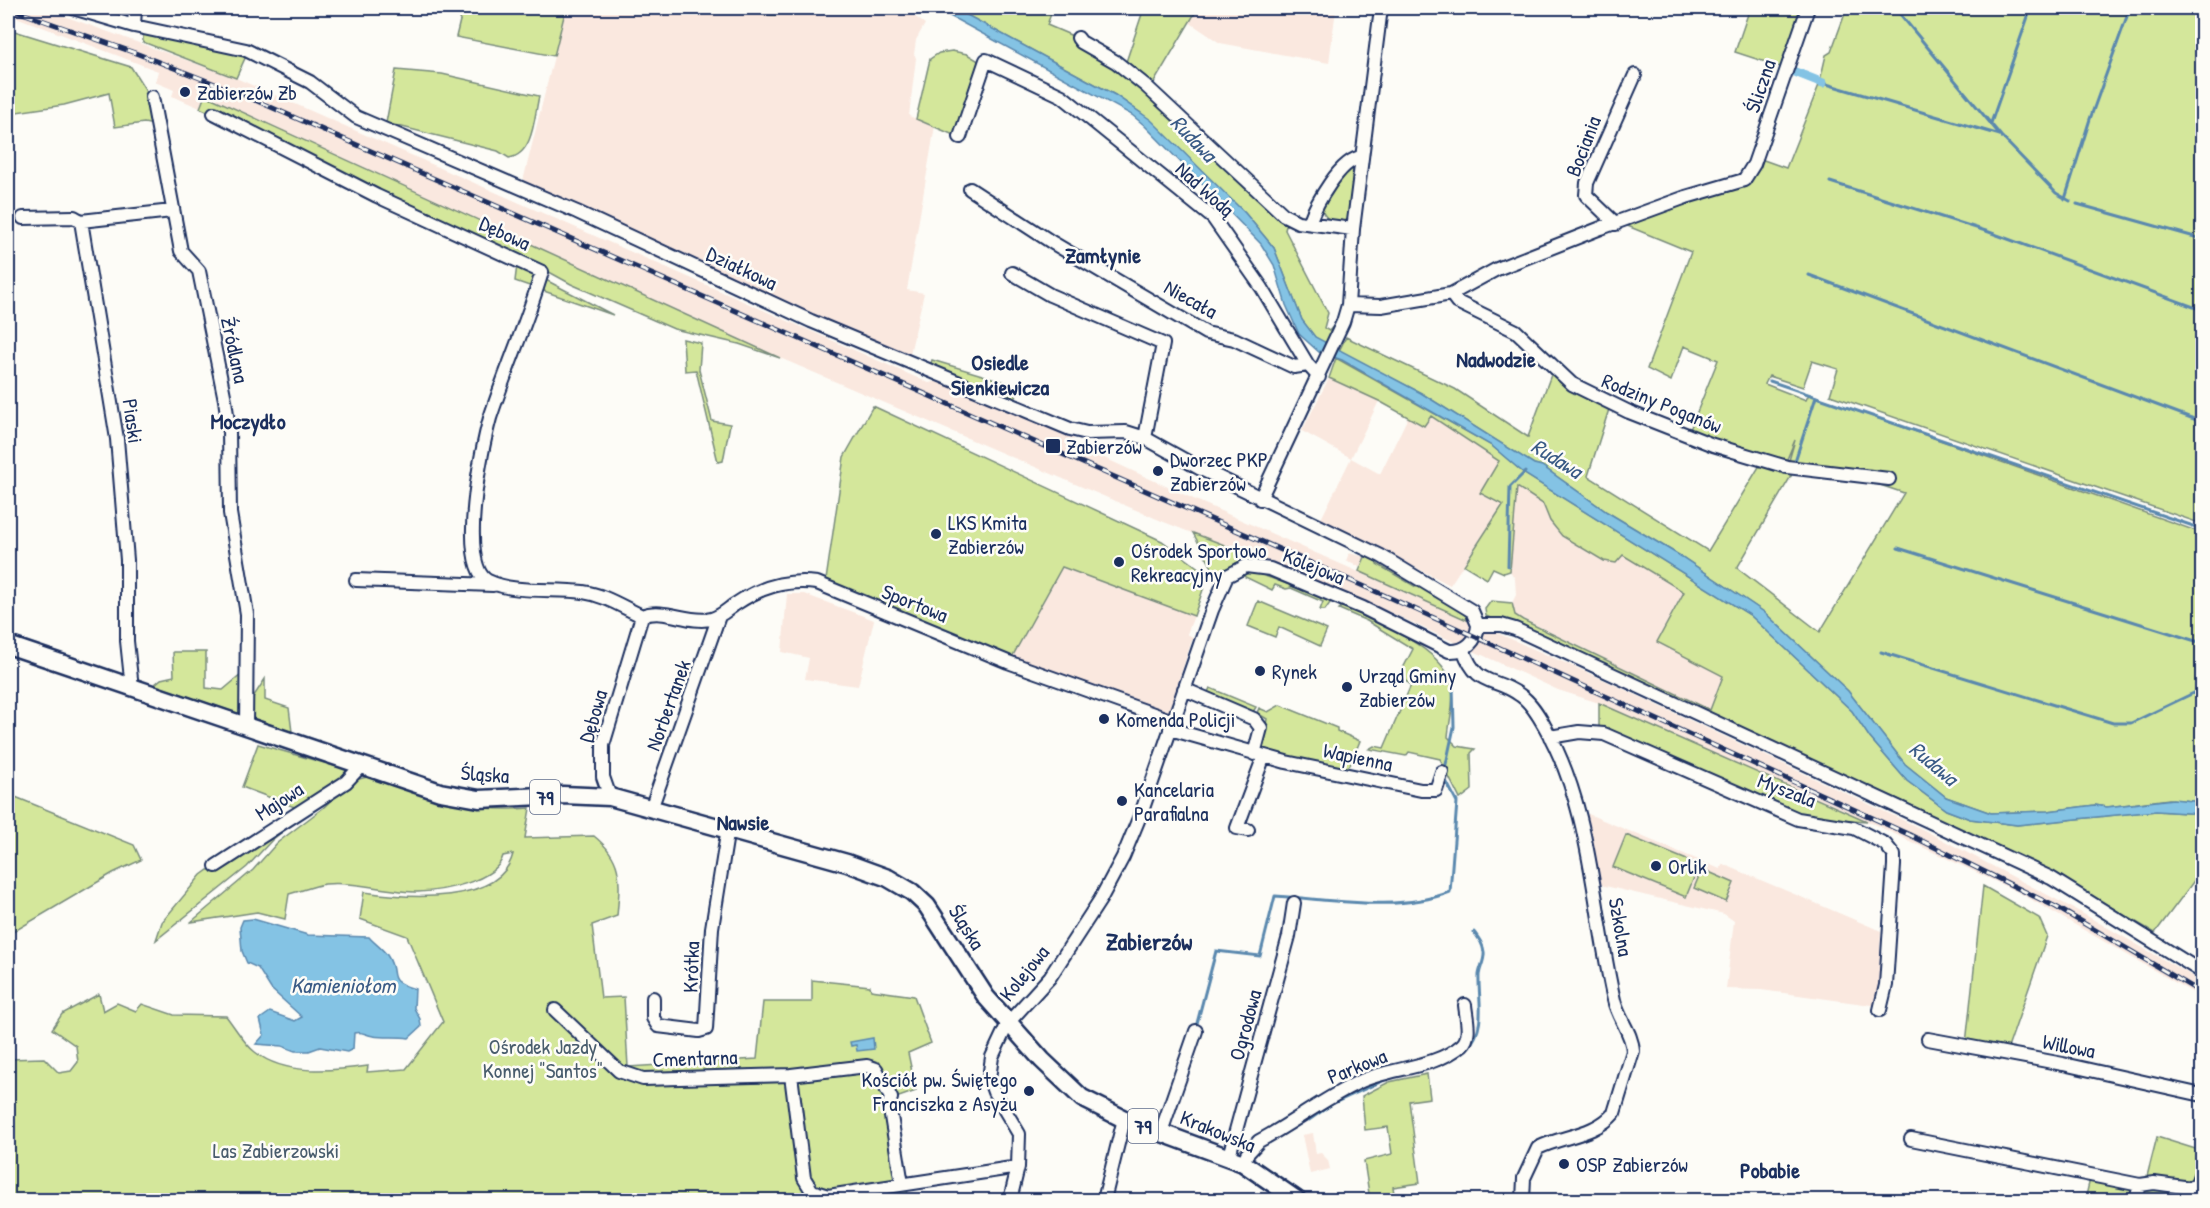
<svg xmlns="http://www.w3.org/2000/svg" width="2210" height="1208" font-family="'Patrick Hand',sans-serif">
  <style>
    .built { fill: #fae8df }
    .green { fill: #d4e79b; stroke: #788b7c; stroke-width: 1.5 }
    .water { fill: #84c3e4; stroke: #5a88ae; stroke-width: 1.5 }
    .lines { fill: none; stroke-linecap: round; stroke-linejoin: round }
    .stream { stroke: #5a88ae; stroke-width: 3 }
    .canal { stroke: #84c3e4; stroke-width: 9 }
    .minor-casing { stroke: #1b2f5e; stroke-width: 16 }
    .major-casing { stroke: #1b2f5e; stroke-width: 21 }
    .minor { stroke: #fdfcf7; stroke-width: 12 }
    .major { stroke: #fdfcf7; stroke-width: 16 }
    .rail-casing { stroke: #1b2f5e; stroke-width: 5 }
    .rail { stroke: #fdfcf7; stroke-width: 3; stroke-dasharray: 9; stroke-linecap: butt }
    .poi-dot { fill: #1b2f5e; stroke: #fdfcf7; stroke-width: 2 }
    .labels { text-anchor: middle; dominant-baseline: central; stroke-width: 5; stroke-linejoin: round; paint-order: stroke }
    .shield { fill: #fdfcf7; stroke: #5f6c8c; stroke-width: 1.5 }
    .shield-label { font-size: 20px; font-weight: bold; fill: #1b2f5e }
    .street-label { font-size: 21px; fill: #1b2f5e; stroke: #fdfcf7 }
    .poi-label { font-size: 21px; fill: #1b2f5e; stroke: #fdfcf7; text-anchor: start }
    .park-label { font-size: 21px; fill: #495d6d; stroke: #fdfcf7 }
    .water-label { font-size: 22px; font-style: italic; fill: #3a5b86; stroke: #fdfcf7 }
    .neighbourhood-label { font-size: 22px; font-weight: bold; fill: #1b2f5e; stroke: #fdfcf7 }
    .quarter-label { font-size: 24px; font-weight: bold; fill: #1b2f5e; stroke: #fdfcf7 }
  </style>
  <rect width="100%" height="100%" fill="#fdfcf7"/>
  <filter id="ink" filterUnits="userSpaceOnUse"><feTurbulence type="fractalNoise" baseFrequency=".0167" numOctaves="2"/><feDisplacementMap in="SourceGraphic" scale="12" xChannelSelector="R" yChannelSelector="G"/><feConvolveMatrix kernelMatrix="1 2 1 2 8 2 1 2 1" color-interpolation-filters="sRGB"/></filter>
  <g filter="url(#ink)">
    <path class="built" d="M8,8H42L236,78L929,383L942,380L1074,439L1072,443L1198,501L1604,680L1924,830L2080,912L2187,973L2202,983V998L2020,893L1835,806L1722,759L1599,703L1558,690L1374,605L1164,522L780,358L205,95L200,108L172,96L174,90L155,82L158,71L8,14Z
      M566,8H732L775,16L778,8H903L925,24L916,40L914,54L916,58L909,116L935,126L907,290L924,293L909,358L854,337V330L832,322L824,325L522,185Z
      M1198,8L1336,9L1329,63L1220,43L1189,22Z
      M1329,378L1379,401L1351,458L1380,474L1409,415L1431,416L1499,461L1493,472L1503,505L1450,585L1321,519L1351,458L1302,431Z
      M1517,487L1543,504L1550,521L1562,536L1604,561L1623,555L1684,592L1723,676L1710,710L1515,615L1512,603L1516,595L1515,579L1510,571Z
      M1349,553L1365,557L1360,567L1346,561Z
      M1062,566L1194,616L1187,634L1193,637L1168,713L1012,657Z
      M787,594H804L874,620L858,686L805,679L809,658L782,652Z
      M1586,813L1720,869L1723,864L1881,931L1878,1006L1761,990L1726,989L1734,921L1724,914L1601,885Z
      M1313,1133L1316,1154L1321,1153L1328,1160L1330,1169L1310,1174L1302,1135Z"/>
    <path class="green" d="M463,8H566L554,56L456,37Z
      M732,8H778L775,16Z
      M954,8H1053L1047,25L1075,37L1119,66L1287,222L1285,230L1328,313L1324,328L1329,331L1334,325L1336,327L1327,345L1315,337L1302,320L1274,248L1245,213L1141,113L1115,95Z
      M1144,8H1198L1152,86L1125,65Z
      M1750,8H1812L1790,70L1735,52Z
      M1847,8H2202V524L1830,395L1838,369L1812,361L1803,387L1769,376L1765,384L1806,400L1809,394L2202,533V802L2169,799L2107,807L2095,805L2048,811L1991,813L1946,797L1905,764L1848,691L1764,612L1682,557L1607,512L1542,466L1534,464L1421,393L1339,351L1346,337L1455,389L1528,437L1552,372L1610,406L1588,476L1708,551L1760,465L1794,471L1737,568L1820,632L1904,493L1874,483L1787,467L1795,440L1785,464L1689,432L1718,360L1684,346L1671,381L1647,369L1691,252L1625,225L1687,200L1748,182L1758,158L1786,168L1819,85L1826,55L1831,52Z
      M8,29L131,67L150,97L154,125L144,123L115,127L109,93L64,105L10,113Z
      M143,34L246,56L236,78L143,42Z
      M952,51L967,54L982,63L956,136L916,119L930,59L939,53Z
      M396,70L442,74L539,96C534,117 534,154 509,158L498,151L386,123Z
      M205,95L780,358L739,344L674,329L571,284L520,256L200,108Z
      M1353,165L1350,217L1341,224C1300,214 1337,182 1353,165Z
      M517,265L613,315L515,281Z
      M683,339L701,343L699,370L712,421L730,424L723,461L718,462L696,370L685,371Z
      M1336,358L1492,446L1526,475L1750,615L1852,711L1870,738L1907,781L1946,810L1970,819L2017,825L2156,811L2202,814V870L2155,933L2057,876L1900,800L1486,616L1485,609L1491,601L1512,603L1515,615L1523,620L1710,710L1723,676L1657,642L1684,592L1623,555L1616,563L1604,561L1562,536L1550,521L1543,504L1517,487L1510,571L1504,573L1493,568L1487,579L1464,565L1503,505L1480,493L1499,461L1431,416L1424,426L1379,401L1329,378Z
      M932,360L1019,386L1015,401L930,366Z
      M873,406L1162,541L1208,575L1194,616L1062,567L1012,657L826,580L844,457Z
      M1193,533L1256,557L1255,560L1236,563L1221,576L1214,571Z
      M1365,557L1377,559V564L1416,587L1422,586C1437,594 1462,606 1469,621L1359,571Z
      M1254,572L1330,600V603L1325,610H1320L1323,602L1291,588L1286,589L1275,585L1272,590L1239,574Z
      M1258,601L1327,630L1320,646L1279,627L1275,637L1248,626Z
      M1343,606C1375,622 1445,648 1452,686C1455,701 1449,722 1448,737L1457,746L1475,749L1471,753L1472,790L1460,799L1440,759L1409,752L1406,756L1369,749L1374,746L1384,748L1411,685L1399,676L1413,649L1367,621L1339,609Z
      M173,652H206V688L223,690L242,674L252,699L265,679V700L289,708L292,732L154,685L161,679L174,676Z
      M1210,688L1256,707L1253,712L1208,692Z
      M1599,703L1867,821L1806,817L1599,728Z
      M1280,705L1337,728V731L1360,741L1350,765L1343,770L1264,751L1262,747L1267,719L1257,713L1259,708L1268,712Z
      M258,744L352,771L297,808L242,787Z
      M367,777C425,795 468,814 530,808L525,838L594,836C624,860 620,881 617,916L592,925L601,998L624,997L628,1067L757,1059L763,1002H812V980L870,986L871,990L914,996L931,1043L908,1053L916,1091L893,1099L897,1179L818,1195L906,1187L909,1198L905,1200H8V1059L44,1058L59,1073L71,1071L78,1062L76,1046L52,1029L62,1014L99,994L103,1011L117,1003L136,1011L142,1004L174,1015L226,1016C235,1027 244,1044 255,1052C285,1076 333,1071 368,1066L367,1072L406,1069L443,1022L407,936L360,919L364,892C405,898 500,906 513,854L503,856C496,882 441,891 418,892C387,892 356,881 325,884C313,886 301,891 289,894L285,919L257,912L191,922L253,870L277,843L323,808L351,781Z
      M8,794L134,845L141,860L113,873L8,935Z
      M323,800L272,840L247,867L156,940L162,922L201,875L208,870L217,869Z
      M1626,835L1699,865L1686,897L1613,867Z
      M1702,869L1734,883L1726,902L1694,888Z
      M1983,886L2039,918L2047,936L2007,1051L1966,1044Z
      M1427,1074L1430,1098L1409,1101L1420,1183L1393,1187L1395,1200H1370L1364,1161L1392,1154L1388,1127L1365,1130L1362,1096L1389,1082Z
      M2157,1137L2202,1151L2190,1200H2085L2090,1179L2143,1192Z"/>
    <path class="water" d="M935,8H954L1115,95L1151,120L1245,213L1274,248L1302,320L1315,337L1421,393L1534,464L1542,466L1607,512L1682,557L1764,612L1848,691L1905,764L1946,797L1991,813L2048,811L2095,805L2107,807L2173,799L2202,802V814L2156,811L2017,825L1970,819L1946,810L1907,781L1870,738L1852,711L1750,615L1526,475L1492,446L1342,360L1319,352L1299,334L1286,305L1274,265L1261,244L1144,125L1132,115Z
      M253,919L308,935L369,937C374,943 382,948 387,955C401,976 382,979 415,989L414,1008L420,1019L421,1027L409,1038C397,1036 385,1038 373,1036C365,1035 363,1031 354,1033L353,1049L347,1052L320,1047L309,1051H295L282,1046L256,1044L264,1035L260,1019L270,1012L295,1021L302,1017L271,989L258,968L247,963L242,951L240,927L243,920Z
      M873,1038L874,1049L857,1051L856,1045L851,1046L850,1042Z"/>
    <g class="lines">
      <path class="stream" d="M1895,8L2001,136L2056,193L2070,201
        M1823,83L2000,135
        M1991,123L2031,8
        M1830,182L1989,232L2202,310
        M2065,199L2090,119L2130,8
        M2077,204L2202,239
        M1809,275L2202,422
        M1770,381L2202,529
        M1794,464L1816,397
        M1898,548L2202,643
        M1508,566L1510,487L1525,472
        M1881,652L2113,723H2131L2202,689
        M1445,769L1454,727L1453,685
        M1196,1027L1216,951L1260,956L1275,896C1330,899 1397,913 1450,892L1457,802L1445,779
        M1468,1047C1487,1028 1478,998 1479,975C1480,967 1485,960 1484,952C1483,944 1479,939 1474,932
        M1309,1120L1332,1104L1389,1078"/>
      <path class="canal" d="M1790,70L1823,83"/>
      <g class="minor-casing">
        <path id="minor" d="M73,8L134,26L246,50L310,82L356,117L577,212L811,321L1070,429L1087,433L1126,432L1145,438L1199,468L1381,556L1472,611L1478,625C1477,641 1466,652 1449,651L1363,608L1270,569L1246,566L1227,576L1212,610L1142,811L1123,857L1100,900L1050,977L1008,1023L992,1057L989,1078L994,1092L1019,1134L1018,1167L1010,1200
          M134,26L135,8
          M1078,38L1081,42L1116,62L1146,86L1284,215L1298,222L1353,229
          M152,97L181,251L199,271L225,400L229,429L230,513L247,614L246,727
          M214,113L377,196L542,272C527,322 506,369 490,418C482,447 457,565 488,581C515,594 553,588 583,592C605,595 622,607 642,616
          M960,137L986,60L1062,96L1213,218L1262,288L1308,365L1319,377
          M970,189L1053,243L1206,333L1234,339L1294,367L1308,365
          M23,218L74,217L81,221L117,439L127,560V641L132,688
          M81,221L172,211
          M1309,223C1316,204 1340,159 1362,157
          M1616,224L1586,195L1587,183L1635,75
          M1012,273L1050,295L1163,344L1145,438
          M1451,294L1457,302L1516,331L1572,384L1629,412L1713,445L1787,467L1889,479
          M1348,305L1381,306L1451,294L1497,269L1601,228L1686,197L1744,180L1754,164L1808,8
          M1260,499L1343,322L1348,305L1353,229L1381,8
          M356,580L493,585
          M642,616C664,607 688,624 711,619C720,617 726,611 734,605C760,587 786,579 817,583L1008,662L1173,721
          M1478,625H1501L1515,629L2051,878L2202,972
          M1463,649C1478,689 1492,675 1520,695C1531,702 1539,716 1545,727C1592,809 1593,910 1614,1000C1618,1019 1632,1032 1633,1051L1614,1113C1596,1135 1562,1136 1538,1148L1524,1178L1523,1200
          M1184,689L1254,719L1261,728L1254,754
          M1170,729L1286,762L1421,790H1436L1442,772
          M1550,737L1579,732L1604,734L1798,819L1854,828L1885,844L1894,855V865L1886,985L1880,1010
          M610,797L603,777V745L642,616
          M652,806L719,616
          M1248,830L1237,828L1264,756
          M216,866L346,782L361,766
          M653,998V1018L658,1026L699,1031L706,1029L712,928L728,828
          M555,1010L619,1071L643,1079L791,1075
          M1928,1039L2063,1064L2202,1095
          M1161,1132L1196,1031
          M1911,1139L2140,1185L2154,1183L2191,1188L2197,1183L2202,1170
          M1229,1156L1289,936L1294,903
          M1243,1163L1247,1154L1259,1141C1293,1123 1323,1099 1359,1082C1391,1067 1434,1069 1462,1045C1472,1036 1466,1017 1465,1005
          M902,1184L889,1104L891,1098L876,1069L867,1066L791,1075L804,1178L812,1191L828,1196L1018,1167
          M1104,1200L1124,1119
          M2136,1200L2140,1185"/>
      </g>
      <g class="major-casing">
        <path id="major" d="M8,645L440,792L479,799L563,795L610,797L847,863L888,878L912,892L927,906L986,997L1042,1060L1082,1098L1124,1119L1243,1163L1297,1200"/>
      </g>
      <use href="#minor" class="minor"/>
      <use href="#major" class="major"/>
      <g class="rail-casing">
        <path id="rail" d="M8,8L138,54L241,94L1386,596L1910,835L2056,907L2202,993"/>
      </g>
      <use href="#rail" class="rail"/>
    </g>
  </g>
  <g class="poi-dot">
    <circle cx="185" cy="92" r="6"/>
    <rect x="1045" y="438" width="16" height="16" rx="3"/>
    <circle cx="1158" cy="471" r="6"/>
    <circle cx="936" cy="534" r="6"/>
    <circle cx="1119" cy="562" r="6"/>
    <circle cx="1260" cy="671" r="6"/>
    <circle cx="1347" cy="687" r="6"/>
    <circle cx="1104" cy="719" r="6"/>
    <circle cx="1122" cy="801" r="6"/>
    <circle cx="1656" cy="866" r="6"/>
    <circle cx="1029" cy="1091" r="6"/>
    <circle cx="1564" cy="1164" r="6"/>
  </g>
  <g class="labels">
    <g class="shield">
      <rect x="530" y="780" width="30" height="34" rx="4.5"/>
      <rect x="1128" y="1109" width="30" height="34" rx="4.5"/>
    </g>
    <g class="shield-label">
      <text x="545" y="797">79</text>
      <text x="1143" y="1126">79</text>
    </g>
    <g class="street-label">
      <text transform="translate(1760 86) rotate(-71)">Śliczna</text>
      <text transform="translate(1583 146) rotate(-69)">Bociania</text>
      <text transform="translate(1205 189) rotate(42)">Nad Wodą</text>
      <text transform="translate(505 233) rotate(25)">Dębowa</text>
      <text transform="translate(742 268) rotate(25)">Działkowa</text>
      <text transform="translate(1191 299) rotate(29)">Niecała</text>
      <text transform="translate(235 350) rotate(78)">Źródlana</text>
      <text transform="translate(1662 403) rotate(22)">Rodziny Poganów</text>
      <text transform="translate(133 421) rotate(82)">Piaski</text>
      <text transform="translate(1314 566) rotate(22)">Kolejowa</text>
      <text transform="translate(915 603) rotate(22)">Sportowa</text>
      <text transform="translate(668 705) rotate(-70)">Norbertanek</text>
      <text transform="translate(593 716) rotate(-74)">Dębowa</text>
      <text transform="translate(1358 757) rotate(12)">Wapienna</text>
      <text transform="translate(485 774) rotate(4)">Śląska</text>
      <text transform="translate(1787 790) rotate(21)">Myszala</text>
      <text transform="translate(279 801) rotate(-33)">Majowa</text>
      <text transform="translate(967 927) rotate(58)">Śląska</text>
      <text transform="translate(1621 927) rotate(80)">Szkolna</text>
      <text transform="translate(691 967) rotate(-88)">Krótka</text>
      <text transform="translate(1024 973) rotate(-51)">Kolejowa</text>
      <text transform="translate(1245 1025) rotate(-75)">Ogrodowa</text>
      <text transform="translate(2069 1046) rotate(11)">Willowa</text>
      <text transform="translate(695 1058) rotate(-2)">Cmentarna</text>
      <text transform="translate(1357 1066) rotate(-22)">Parkowa</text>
      <text transform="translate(1218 1131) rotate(22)">Krakowska</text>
    </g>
    <g class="poi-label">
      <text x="197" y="92">Zabierzów Zb</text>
      <text x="1066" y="446">Zabierzów</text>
      <text x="1170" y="459">Dworzec PKP<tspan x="1170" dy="24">Zabierzów</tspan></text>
      <text x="948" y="522">LKS Kmita<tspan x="948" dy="24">Zabierzów</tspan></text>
      <text x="1131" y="550">Ośrodek Sportowo<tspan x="1131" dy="24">Rekreacyjny</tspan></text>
      <text x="1272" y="671">Rynek</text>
      <text x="1359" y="675">Urząd Gminy<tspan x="1359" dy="24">Zabierzów</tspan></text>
      <text x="1116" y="719">Komenda Policji</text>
      <text x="1134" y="789">Kancelaria<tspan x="1134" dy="24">Parafialna</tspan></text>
      <text x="1668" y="866">Orlik</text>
      <text x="1017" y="1079" text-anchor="end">Kościół pw. Świętego<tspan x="1017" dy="24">Franciszka z Asyżu</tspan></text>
      <text x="1576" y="1164">OSP Zabierzów</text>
    </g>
    <g class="park-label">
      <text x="543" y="1046">Ośrodek Jazdy<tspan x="543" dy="24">Konnej "Santos"</tspan></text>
      <text x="276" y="1150">Las Zabierzowski</text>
    </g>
    <g class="water-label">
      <text transform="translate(1194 138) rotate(46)">Rudawa</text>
      <text transform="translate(1557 458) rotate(32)">Rudawa</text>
      <text transform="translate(1934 763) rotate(40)">Rudawa</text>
      <text x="343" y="985">Kamieniołom</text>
    </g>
    <g class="neighbourhood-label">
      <text x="1103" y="255">Zamłynie</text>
      <text x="1496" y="359">Nadwodzie</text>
      <text x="1000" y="362">Osiedle<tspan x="1000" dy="25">Sienkiewicza</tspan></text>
      <text x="248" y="421">Moczydło</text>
      <text x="743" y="822">Nawsie</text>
      <text x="1770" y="1170">Pobabie</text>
    </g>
    <g class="quarter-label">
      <text x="1149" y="941">Zabierzów</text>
    </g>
  </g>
  <rect width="2210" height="1208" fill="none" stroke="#fdfcf7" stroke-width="30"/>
  <rect x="15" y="15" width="2180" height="1178" fill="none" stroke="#1b2f5e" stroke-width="2" filter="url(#ink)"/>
</svg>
